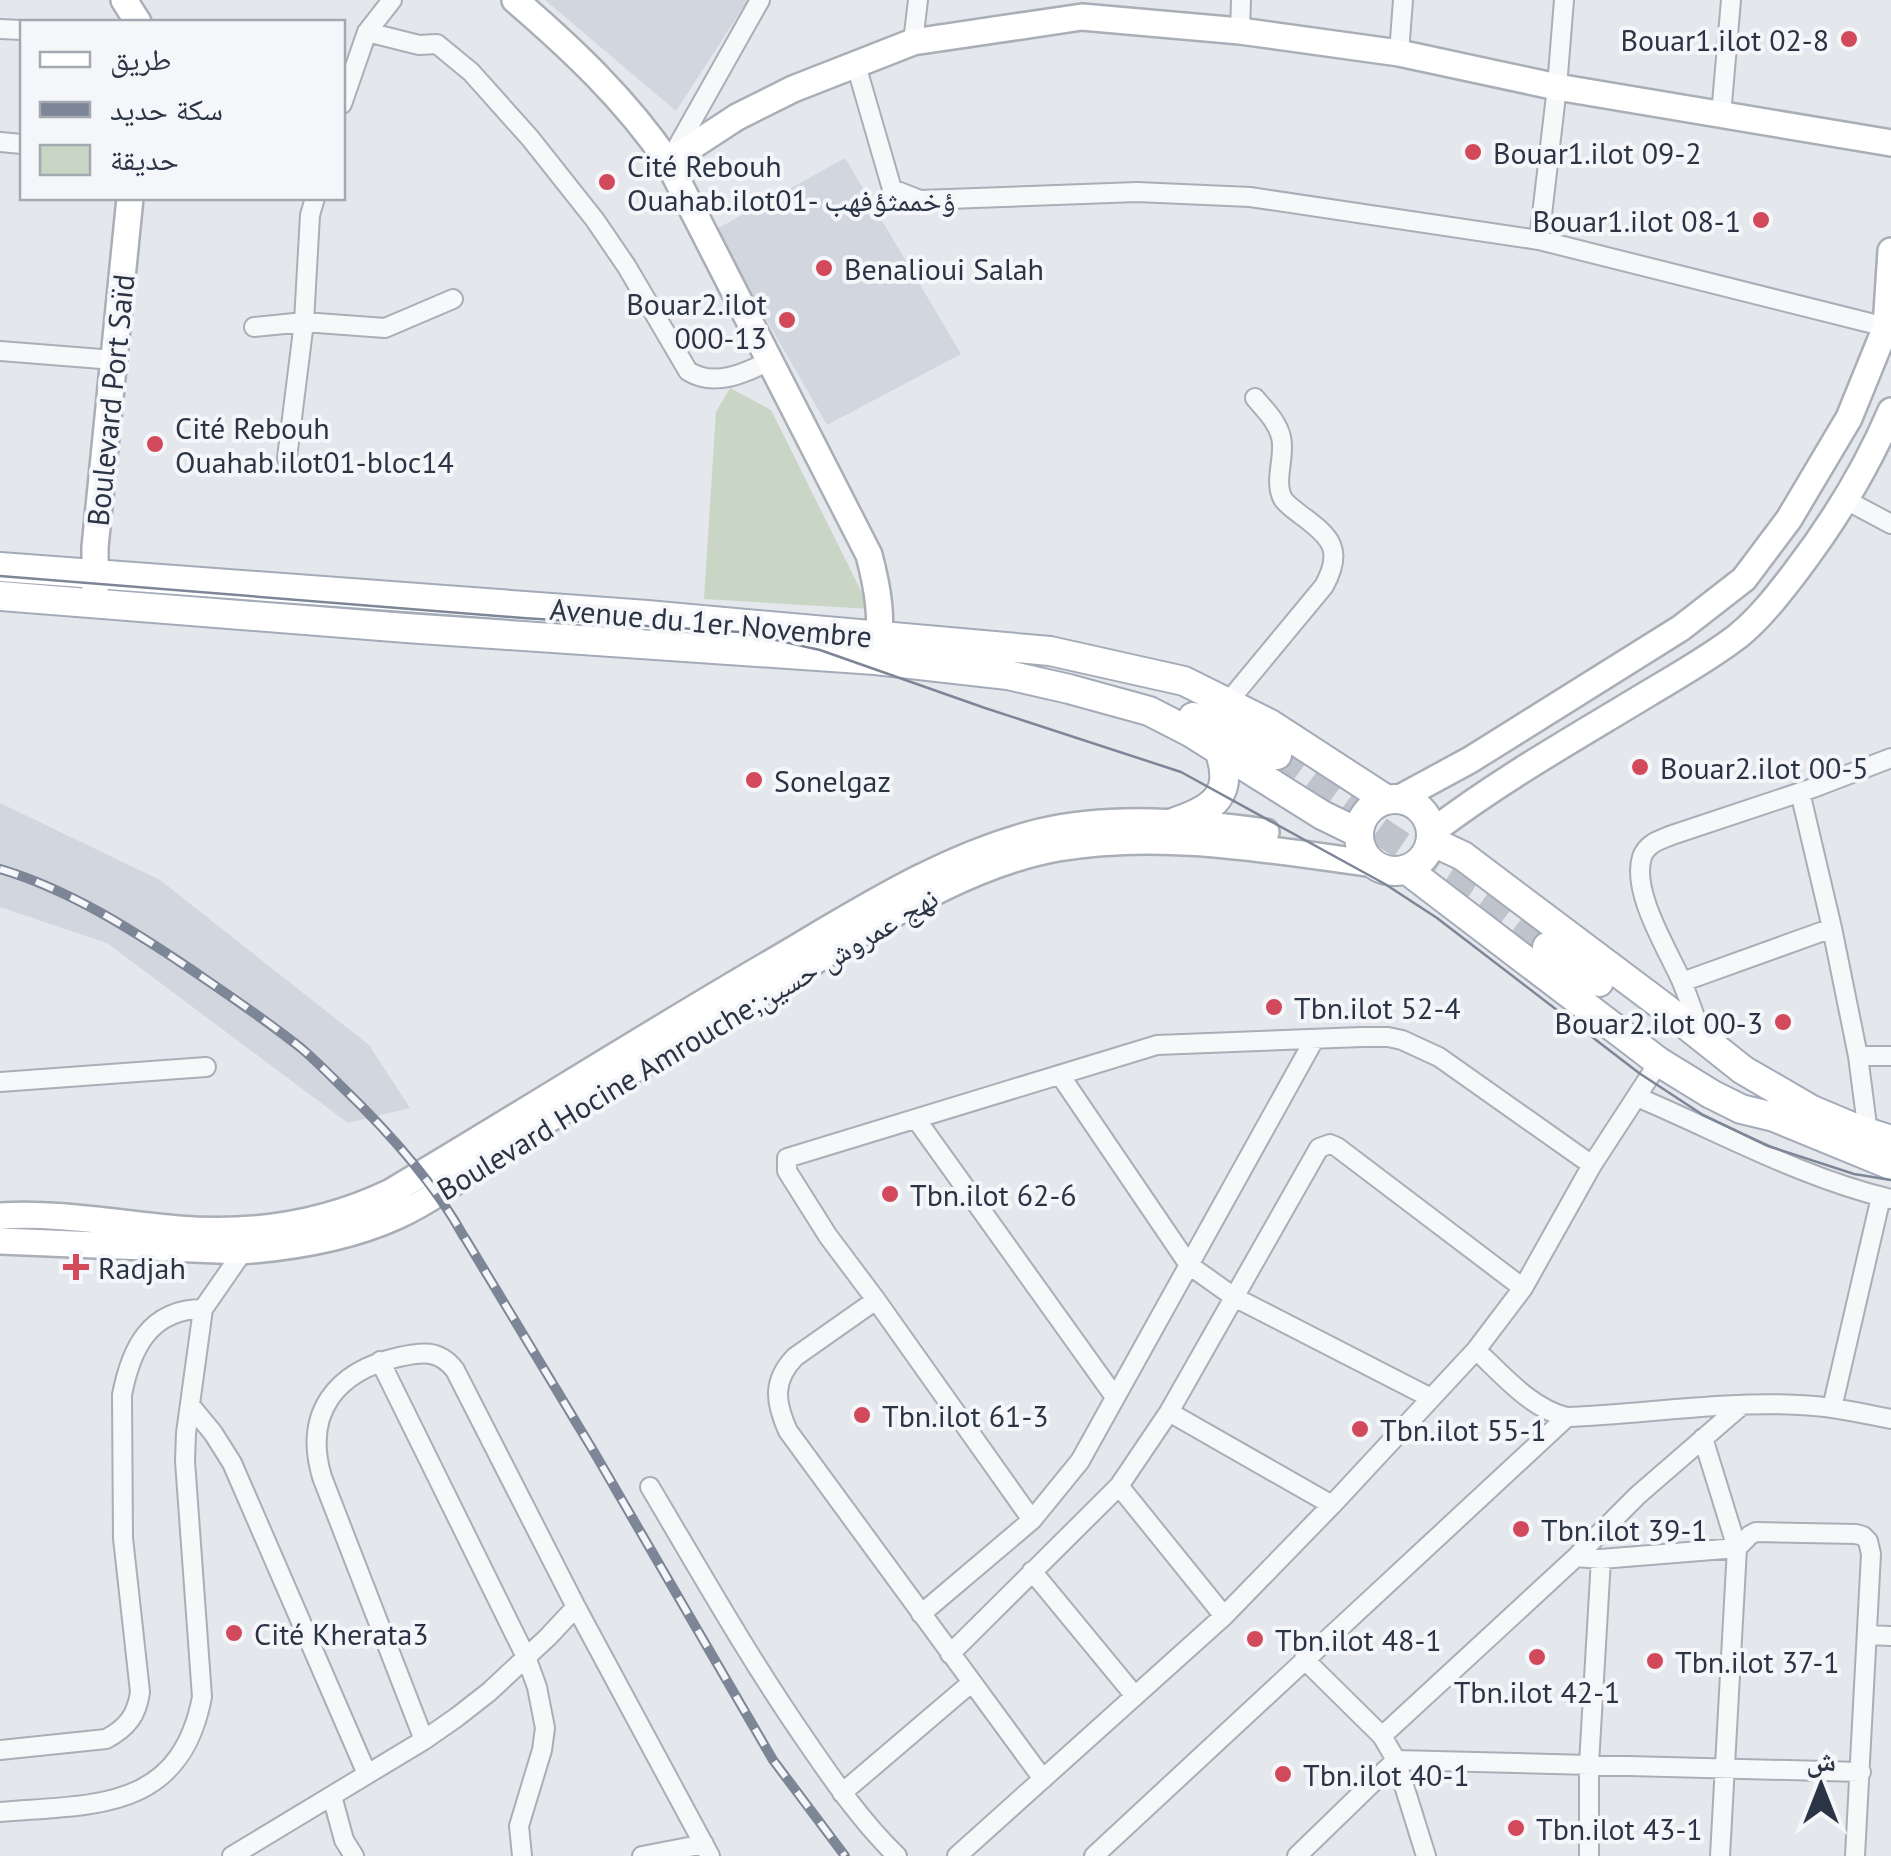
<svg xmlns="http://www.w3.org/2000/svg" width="1891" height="1856" font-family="'PT Sans','Noto Naskh Arabic',sans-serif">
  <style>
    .built { fill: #d2d6de }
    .green { fill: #c9d6c5 }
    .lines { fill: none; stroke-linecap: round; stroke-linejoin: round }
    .primary-tunnel { stroke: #bfc3cb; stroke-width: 28; stroke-dasharray: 28 14; stroke-linecap: butt }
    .street-casing { stroke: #a9aeb7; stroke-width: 22 }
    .secondary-casing { stroke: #a9aeb7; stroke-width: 30 }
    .primary-casing { stroke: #a3abb8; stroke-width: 32 }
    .street { stroke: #f7f8fa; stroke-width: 18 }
    .secondary { stroke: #fff; stroke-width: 25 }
    .primary { stroke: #fff; stroke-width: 28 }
    .tram { stroke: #7d8696; stroke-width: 2.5 }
    .rail-casing { stroke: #7d8696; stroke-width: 10 }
    .rail { stroke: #f4f6f9; stroke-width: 6; stroke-dasharray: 19; stroke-linecap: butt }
    .poi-dot { fill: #d1495b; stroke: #f4f6f9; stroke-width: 4 }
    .labels { text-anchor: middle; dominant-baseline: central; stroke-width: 8; stroke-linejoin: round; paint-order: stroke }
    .poi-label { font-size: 30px; fill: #2b3445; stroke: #f4f6f9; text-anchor: start }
    .street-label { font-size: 30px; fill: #2b3445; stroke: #f4f6f9 }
  </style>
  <rect width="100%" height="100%" fill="#e4e7ec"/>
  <path class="built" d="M545,0H748L676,111Z
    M845,158L961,354L827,425L715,230Z
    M0,803L160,880L369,1045L410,1108L348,1123L107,943L0,907Z"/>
  <path class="green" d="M730,388L771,410L870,609L704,599L716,412Z"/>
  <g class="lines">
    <path class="primary-tunnel" d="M1277,755L1383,833L1505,915L1547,947"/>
    <g class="street-casing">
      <path id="street" d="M0,29L22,30
        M1240,31L1241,0
        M367,32L419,45L437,44L471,72L530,138L595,220L627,267L688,371C714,388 746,373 771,360
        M913,42L918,0
        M1399,53L1403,0
        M856,65L892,189L920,200L1137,192L1250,197L1539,240L1886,327
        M342,104L367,32L392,0
        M1721,115L1731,0
        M0,142L22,144
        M671,158L760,0
        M1539,240L1557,87L1564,0
        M254,327L304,322L310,215L315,198
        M0,351L114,360
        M287,458L304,322L385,328L453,299
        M1846,500L1891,524
        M1228,702L1324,586C1344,550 1331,537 1301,515C1296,511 1287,505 1283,499C1273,481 1286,456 1281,437C1277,421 1265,410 1255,398
        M1832,928L1858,1056L1868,1133
        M1682,982L1832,928L1800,792
        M1701,1034C1695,1017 1689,999 1682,982C1668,950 1631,892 1642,857C1647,843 1660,840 1672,835L1813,788L1891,758
        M1858,1056H1891
        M1060,1075L1189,1265L1234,1297L1431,1398
        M0,1082L206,1067
        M1637,1097C1720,1132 1802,1178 1891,1199
        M916,1119L1115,1397
        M876,1300L795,1357C772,1381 775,1402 788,1431L1043,1779
        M1476,1350C1502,1374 1531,1409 1567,1417C1644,1414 1722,1401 1799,1405C1830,1406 1860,1413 1891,1419
        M380,1361L526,1657L537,1687L545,1728L542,1750L519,1826L522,1856
        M190,1405L213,1433L232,1463L367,1774
        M1832,1408L1881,1197
        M1169,1412L1332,1505
        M1703,1438L1737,1548L1720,1856
        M1119,1486L1224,1616
        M650,1487C701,1573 750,1660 807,1742C835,1783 862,1822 897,1856
        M1032,1520L876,1300L828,1236L787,1171V1158L1157,1045L1362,1037H1388L1402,1040L1439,1057L1592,1165
        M1576,1557L1601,1559L1737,1548L1750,1535L1756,1532L1856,1534L1863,1536L1868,1541L1871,1554L1855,1856
        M1032,1571L1135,1696
        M921,1614L1032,1520L1080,1461L1314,1040
        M1868,1635L1891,1636
        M950,1654L1119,1486L1169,1412L1319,1148L1330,1144L1337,1147L1523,1288
        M1304,1659L1382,1736L1396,1760L1861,1772
        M1382,1736L1576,1557L1638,1495L1742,1405
        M424,1740L322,1477C303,1413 336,1371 399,1357C421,1352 439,1349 455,1370L576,1607L710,1856
        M0,1750L106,1739C127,1728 137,1715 140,1692L123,1538L122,1395C131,1348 150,1309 203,1309
        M842,1793L971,1683
        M332,1796L344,1840L354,1856
        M0,1812C94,1804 180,1812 202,1697L185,1461L186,1433L203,1309L246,1247
        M232,1856L424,1740L457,1717L489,1692L548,1637L576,1607
        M642,1856L704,1844
        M957,1856L1224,1616L1332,1505L1476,1350L1523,1288L1592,1165L1659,1062
        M1094,1856L1567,1417
        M1297,1856L1396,1760L1426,1856
        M1589,1856V1764L1601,1559"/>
    </g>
    <g class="secondary-casing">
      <path id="secondary" d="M124,0L138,22
        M515,0C572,49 626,100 668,162L869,555C878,589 883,619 877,653
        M668,162L737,117L793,89L913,42L1082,17L1240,31L1399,53L1557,87L1891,143
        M95,591V547L130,198
        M1398,799L1470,760L1681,628L1744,579L1789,519L1849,418L1886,327L1891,251
        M1432,832C1500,780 1575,738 1649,693C1679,675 1711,657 1738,636C1760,618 1777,596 1794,574C1833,523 1866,470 1891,411
        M0,1216C59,1212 119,1224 178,1229C251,1235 324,1224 391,1192C519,1116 645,1036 774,961C859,911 943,856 1040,832C1108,815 1197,822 1266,832
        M0,1241L242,1251C294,1247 349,1238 397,1216C443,1195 482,1160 524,1133C548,1119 573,1106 597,1092C664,1052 730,1010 798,971C879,923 964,865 1058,848C1162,830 1270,850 1374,864"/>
    </g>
    <g class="primary-casing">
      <path id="primary" d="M0,567L647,615L1050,651L1184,681L1270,724L1387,800
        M0,596L406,628L875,660L1008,675L1069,689L1149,711L1190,732L1322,815L1359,833
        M1193,717L1277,755
        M1359 835a36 36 0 1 1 72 0a36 36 0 1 1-72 0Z
        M1175,822C1214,809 1235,794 1219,750
        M1431,841L1463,856L1665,1008L1743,1070L1812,1110L1857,1129L1891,1140
        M1406,869L1659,1062L1711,1094L1741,1109L1774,1117L1891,1165
        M1547,947L1599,982"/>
    </g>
    <use href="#street" class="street"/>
    <use href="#secondary" class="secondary"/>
    <use href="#primary" class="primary"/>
    <path class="tram" d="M0,576L523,618L740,632L820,650L985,708L1181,772L1385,884L1437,918L1639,1073L1703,1115L1768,1146L1854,1174L1891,1180"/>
    <g class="rail-casing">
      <path id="rail" d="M0,869C68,889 131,929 189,968C227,994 266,1020 301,1048C315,1060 328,1073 340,1085C387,1130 435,1184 464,1237
        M465,1238L594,1452L773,1760L845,1856"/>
    </g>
    <use href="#rail" class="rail"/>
  </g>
  <g class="poi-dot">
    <circle cx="1849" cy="39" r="10"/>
    <circle cx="1473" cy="152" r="10"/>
    <circle cx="607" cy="182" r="10"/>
    <circle cx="1761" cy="220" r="10"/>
    <circle cx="824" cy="268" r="10"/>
    <circle cx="787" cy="320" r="10"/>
    <circle cx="155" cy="444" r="10"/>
    <circle cx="1640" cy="767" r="10"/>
    <circle cx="754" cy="780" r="10"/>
    <circle cx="1274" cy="1007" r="10"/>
    <circle cx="1783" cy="1022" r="10"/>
    <circle cx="890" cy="1194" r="10"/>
    <path d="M71 1252h10v10h10v10h-10v10h-10v-10h-10v-10h10z"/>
    <circle cx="862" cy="1415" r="10"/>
    <circle cx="1360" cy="1429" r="10"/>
    <circle cx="1521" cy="1529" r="10"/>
    <circle cx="234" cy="1633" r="10"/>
    <circle cx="1255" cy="1639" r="10"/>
    <circle cx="1537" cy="1657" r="10"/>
    <circle cx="1655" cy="1661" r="10"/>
    <circle cx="1283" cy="1774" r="10"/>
    <circle cx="1516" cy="1828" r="10"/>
  </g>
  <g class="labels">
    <g class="poi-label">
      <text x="1829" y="39" text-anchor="end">Bouar1.ilot 02-8</text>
      <text x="1493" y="152">Bouar1.ilot 09-2</text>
      <text x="627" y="165">Cité Rebouh<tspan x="627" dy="34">Ouahab.ilot01- ؤخممثؤفهب</tspan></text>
      <text x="1741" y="220" text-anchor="end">Bouar1.ilot 08-1</text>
      <text x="844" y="268">Benalioui Salah</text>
      <text x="767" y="303" text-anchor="end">Bouar2.ilot<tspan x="767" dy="34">000-13</tspan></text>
      <text x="175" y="427">Cité Rebouh<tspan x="175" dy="34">Ouahab.ilot01-bloc14</tspan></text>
      <text x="1660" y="767">Bouar2.ilot 00-5</text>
      <text x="774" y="780">Sonelgaz</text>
      <text x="1294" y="1007">Tbn.ilot 52-4</text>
      <text x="1763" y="1022" text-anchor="end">Bouar2.ilot 00-3</text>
      <text x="910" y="1194">Tbn.ilot 62-6</text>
      <text x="98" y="1267">Radjah</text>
      <text x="882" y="1415">Tbn.ilot 61-3</text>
      <text x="1380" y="1429">Tbn.ilot 55-1</text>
      <text x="1541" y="1529">Tbn.ilot 39-1</text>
      <text x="254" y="1633">Cité Kherata3</text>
      <text x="1275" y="1639">Tbn.ilot 48-1</text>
      <text x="1675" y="1661">Tbn.ilot 37-1</text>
      <text x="1537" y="1691" text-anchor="middle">Tbn.ilot 42-1</text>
      <text x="1303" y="1774">Tbn.ilot 40-1</text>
      <text x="1536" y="1828">Tbn.ilot 43-1</text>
    </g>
    <g class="street-label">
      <text transform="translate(110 400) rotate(-84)">Boulevard Port Saïd</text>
      <text transform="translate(711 622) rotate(5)">Avenue du 1er Novembre</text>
      <text transform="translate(687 1043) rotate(-31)">Boulevard Hocine Amrouche;نهج عمروش حسين</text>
    </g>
  </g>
  <rect x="20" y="20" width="325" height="180" fill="#f4f6f9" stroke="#a4a8b1" stroke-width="2.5"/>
  <rect x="40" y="52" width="50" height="15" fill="#ffffff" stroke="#a4a8b1" stroke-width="2.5"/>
  <text x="110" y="70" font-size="30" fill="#2b3445">طريق</text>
  <rect x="40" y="102" width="50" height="15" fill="#7d8696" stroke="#a4a8b1" stroke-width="2.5"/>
  <text x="110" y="120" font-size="30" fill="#2b3445">سكة حديد</text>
  <rect x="40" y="145" width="50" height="30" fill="#c9d6c5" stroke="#a4a8b1" stroke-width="2.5"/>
  <text x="110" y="170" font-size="30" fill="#2b3445">حديقة</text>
  <g transform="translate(1821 1786)" stroke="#f4f6f9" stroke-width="8" paint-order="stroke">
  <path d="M0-8L18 38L0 25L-18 38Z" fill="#2b3445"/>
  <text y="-15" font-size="28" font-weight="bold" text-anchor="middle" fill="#2b3445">ش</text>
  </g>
</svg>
